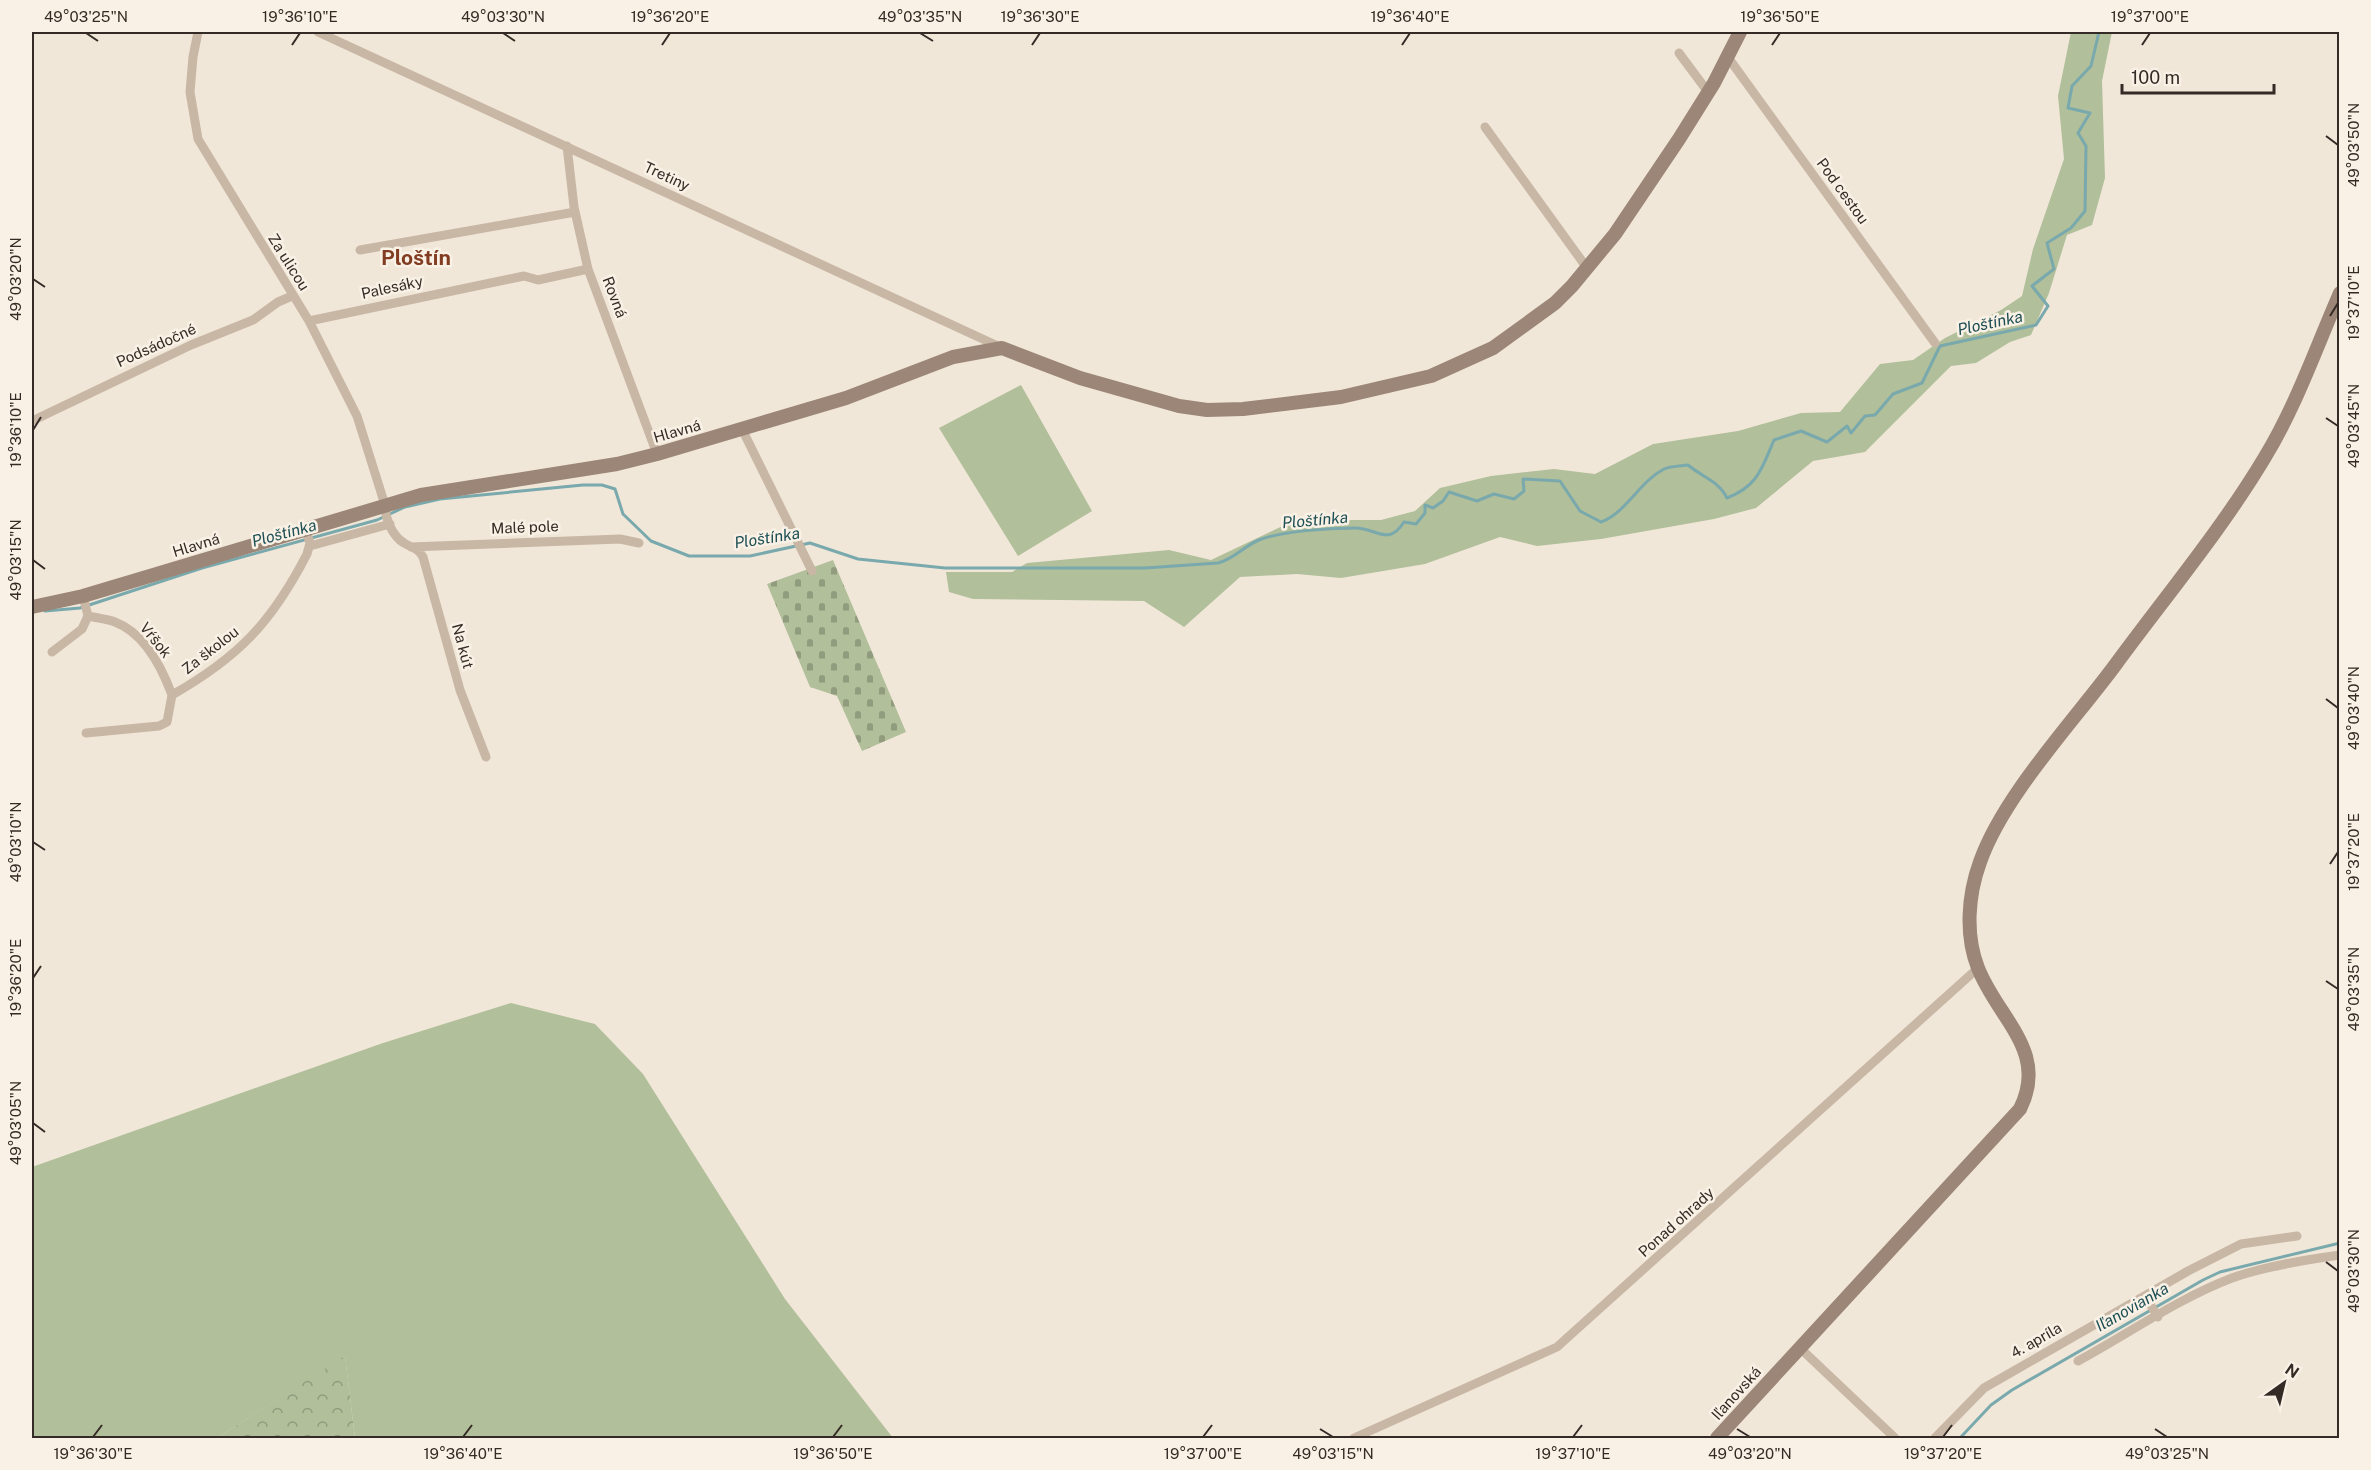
<svg xmlns="http://www.w3.org/2000/svg" width="2371" height="1470" font-family="'Public Sans',sans-serif">
  <style>
    .green { fill: #b1bf9a }
    .forest { fill: url(#forest-crowns) }
    .cemetery { fill: url(#cemetery-stones) }
    .lines { fill: none; stroke-linecap: round; stroke-linejoin: round }
    .stream { stroke: #79a9ad; stroke-width: 3 }
    .street { stroke: #c9b7a5; stroke-width: 9 }
    .secondary { stroke: #9c8677; stroke-width: 14 }
    .ticks { fill: none; stroke: #352b26; stroke-width: 2 }
    .labels { text-anchor: middle; dominant-baseline: central; stroke-width: 5; stroke-linejoin: round; paint-order: stroke }
    .street-label { font-size: 15px; fill: #352b26; stroke: #f9f1e5 }
    .water-label { font-size: 16px; font-style: italic; fill: #1d4f55; stroke: #f9f1e5 }
    .district-label { font-size: 21px; font-weight: bold; fill: #823c21; stroke: #f9f1e5 }
    .neatline { fill: none; stroke: #352b26; stroke-width: 2 }
    .ticks-label { font-size: 15px; text-anchor: middle; fill: #352b26 }
  </style>
  <defs>
    <pattern id="forest-crowns" width="20" height="18" patternUnits="userSpaceOnUse" patternTransform="scale(1.5)"><rect width="20" height="18" fill="#b1bf9a"/><path d="M2 6a3 3 0 1 1 6 0M12 15a3 3 0 1 1 6 0" fill="none" stroke="#919b7d"/></pattern>
    <pattern id="cemetery-stones" width="16" height="16" patternUnits="userSpaceOnUse" patternTransform="scale(1.5)"><rect width="16" height="16" fill="#b1bf9a"/><path d="M2 7V4a2 2 0 0 1 4 0v3zM10 15v-3a2 2 0 0 1 4 0v3z" fill="#919b7d"/></pattern>
  </defs>
  <rect width="100%" height="100%" fill="#f1e7d9"/>
  <path class="green" d="M2071,32H2112L2102,81L2105,178L2092,225L2067,235L2049,293L2031,335L2010,342L1976,363L1951,366L1865,452L1813,461L1756,508L1714,519L1601,539L1537,546L1500,537L1425,564L1341,578L1297,574L1240,577L1184,627L1144,601L973,599L949,592L946,572H1012L1027,563L1169,550L1211,560L1295,520H1381L1415,511L1440,488L1491,476L1554,469L1595,474L1653,444L1738,431L1801,413L1840,412L1880,364L1913,360L1945,338L2001,310L2022,296L2033,249L2064,159L2058,96Z
    M1021,385L1092,511L1018,556L939,428Z
    M511,1003L595,1024L643,1074L785,1299L893,1438H355L345,1357L217,1438H32V1167L383,1043Z"/>
  <path class="forest" d="M345,1356L355,1438H217Z"/>
  <path class="cemetery" d="M833,560L906,732L862,751L837,696L810,687L767,584Z"/>
  <g class="lines">
    <path class="stream" d="M45,611L80,608L202,568L377,520L405,507L440,499L583,485H602L615,489L623,514L651,541L689,556H750L810,543L858,559L945,568H1145L1218,563C1234,559 1244,546 1259,540C1282,531 1329,528 1355,528C1377,528 1388,547 1404,522L1416,524L1425,513V505L1433,508L1443,501L1449,492L1477,501L1494,494L1514,499L1524,491L1523,479L1560,481L1580,511L1601,522C1627,512 1639,482 1664,469C1670,466 1681,466 1688,465C1702,477 1719,481 1727,498C1758,486 1762,468 1774,440L1801,431L1827,442L1847,426L1851,433L1865,416L1875,415L1893,394L1922,383L1940,346L2036,325L2048,306L2032,286L2054,269L2047,243L2071,228L2085,211L2086,146L2078,133L2090,113L2068,108L2072,86L2091,66L2099,32
      M1960,1438L1991,1405L2012,1390L2203,1280L2220,1272L2340,1243"/>
    <path class="street" d="M198,32L193,57L190,92L198,139L309,321L357,416L385,505C385,518 392,536 404,543C412,548 418,548 423,557L460,690L486,757
      M318,32L1000,347
      M1679,53L1708,92
      M1727,56L1935,343
      M1485,127L1587,268
      M567,146L574,207L588,269L657,454
      M360,250L575,212
      M309,321L524,276L538,280L588,269
      M32,421L191,345L253,320L278,302L292,296
      M742,429L812,571
      M310,546L390,524
      M411,547L620,539L639,543
      M83,596L88,616C97,618 107,619 115,622C144,633 162,668 172,695
      M52,652L82,629L88,616
      M86,733L159,726L167,722L172,695C239,657 272,622 307,554L310,543L305,528
      M2145,1296L2158,1317
      M1800,1348L1895,1438
      M2078,1361C2128,1334 2179,1298 2232,1278C2266,1266 2304,1260 2340,1255
      M1354,1438L1557,1347L1978,968
      M1935,1438L1984,1388L2188,1271L2241,1244L2297,1236"/>
    <path class="secondary" d="M32,607L83,596L421,495L617,464L657,454L846,398L953,357L1002,348L1080,378L1179,406L1207,410L1243,409L1341,397L1431,376L1493,348L1555,303L1572,286L1615,234L1679,139L1714,83L1740,32
      M1717,1438L2020,1109C2049,1051 1998,1019 1978,968C1965,935 1968,895 1980,862C2003,796 2074,721 2116,664C2166,596 2222,529 2265,457C2296,406 2316,348 2340,293"/>
  </g>
  <path class="ticks" d="M86,33L98,41M503,33L515,41M920,33L933,41M292,45L300,33M662,45L670,33M1032,45L1040,33M1402,45L1410,33M1772,45L1780,33M2142,45L2150,33M2326,136L2338,145M33,279L45,287M2330,316L2338,303M2326,418L2338,426M33,430L41,417M33,560L45,569M2326,699L2338,708M33,842L45,850M2330,864L2338,852M33,978L41,966M2326,981L2338,989M33,1123L45,1132M2326,1262L2338,1271M1320,1429L1333,1437M1737,1429L1750,1437M2155,1429L2167,1437M93,1437L102,1425M463,1437L472,1425M833,1437L842,1425M1203,1437L1212,1425M1573,1437L1582,1425M1943,1437L1952,1425"/>
  <g class="labels">
    <g class="street-label">
      <text transform="translate(667 176) rotate(25)">Tretiny</text>
      <text transform="translate(1843 191) rotate(54)">Pod cestou</text>
      <text transform="translate(289 262) rotate(58)">Za ulicou</text>
      <text transform="translate(392 287) rotate(-12)">Palesáky</text>
      <text transform="translate(615 297) rotate(69)">Rovná</text>
      <text transform="translate(156 345) rotate(-24)">Podsádočné</text>
      <text transform="translate(677 431) rotate(-16)">Hlavná</text>
      <text transform="translate(525 527) rotate(-2)">Malé pole</text>
      <text transform="translate(196 545) rotate(-17)">Hlavná</text>
      <text transform="translate(156 640) rotate(51)">Vŕšok</text>
      <text transform="translate(463 646) rotate(75)">Na kút</text>
      <text transform="translate(210 650) rotate(-38)">Za školou</text>
      <text transform="translate(1676 1222) rotate(-42)">Ponad ohrady</text>
      <text transform="translate(2036 1340) rotate(-30)">4. apríla</text>
      <text transform="translate(1736 1393) rotate(-48)">Iľanovská</text>
    </g>
    <g class="water-label">
      <text transform="translate(1990 323) rotate(-12)">Ploštínka</text>
      <text transform="translate(1315 520) rotate(-5)">Ploštínka</text>
      <text transform="translate(284 533) rotate(-15)">Ploštínka</text>
      <text transform="translate(767 538) rotate(-9)">Ploštínka</text>
      <text transform="translate(2132 1307) rotate(-30)">Iľanovianka</text>
    </g>
    <g class="district-label">
      <text x="416" y="257">Ploštín</text>
    </g>
  </g>
  <rect width="2371" height="1470" fill="none" stroke="#f9f1e5" stroke-width="66"/>
  <g transform="translate(2284 1383) rotate(34)" stroke="#f9f1e5" stroke-width="4.5" paint-order="stroke">
  <path d="M0-4.5L10 22L0 15L-10 22Z" fill="#352b26"/>
  <text y="-9" font-size="16" font-weight="bold" text-anchor="middle" fill="#352b26">N</text>
  </g>
  <path d="M2122 84v9h152v-9" fill="none" stroke="#352b26" stroke-width="3"/>
  <text x="2131" y="84" font-size="18" fill="#352b26" stroke="#f9f1e5" stroke-width="4.5" paint-order="stroke">100 m</text>
  <rect x="33" y="33" width="2305" height="1404" class="neatline"/>
  <g class="ticks-label">
    <text x="86" y="22">49°03'25"N</text>
    <text x="300" y="22">19°36'10"E</text>
    <text x="503" y="22">49°03'30"N</text>
    <text x="670" y="22">19°36'20"E</text>
    <text x="920" y="22">49°03'35"N</text>
    <text x="1040" y="22">19°36'30"E</text>
    <text x="1410" y="22">19°36'40"E</text>
    <text x="1780" y="22">19°36'50"E</text>
    <text x="2150" y="22">19°37'00"E</text>
    <text transform="translate(2354 145) rotate(-90)" y="5">49°03'50"N</text>
    <text transform="translate(16 279) rotate(-90)" y="5">49°03'20"N</text>
    <text transform="translate(2354 303) rotate(-90)" y="5">19°37'10"E</text>
    <text transform="translate(2354 426) rotate(-90)" y="5">49°03'45"N</text>
    <text transform="translate(16 430) rotate(-90)" y="5">19°36'10"E</text>
    <text transform="translate(16 560) rotate(-90)" y="5">49°03'15"N</text>
    <text transform="translate(2354 708) rotate(-90)" y="5">49°03'40"N</text>
    <text transform="translate(16 842) rotate(-90)" y="5">49°03'10"N</text>
    <text transform="translate(2354 852) rotate(-90)" y="5">19°37'20"E</text>
    <text transform="translate(16 978) rotate(-90)" y="5">19°36'20"E</text>
    <text transform="translate(2354 989) rotate(-90)" y="5">49°03'35"N</text>
    <text transform="translate(16 1123) rotate(-90)" y="5">49°03'05"N</text>
    <text transform="translate(2354 1271) rotate(-90)" y="5">49°03'30"N</text>
    <text x="93" y="1459">19°36'30"E</text>
    <text x="463" y="1459">19°36'40"E</text>
    <text x="833" y="1459">19°36'50"E</text>
    <text x="1203" y="1459">19°37'00"E</text>
    <text x="1333" y="1459">49°03'15"N</text>
    <text x="1573" y="1459">19°37'10"E</text>
    <text x="1750" y="1459">49°03'20"N</text>
    <text x="1943" y="1459">19°37'20"E</text>
    <text x="2167" y="1459">49°03'25"N</text>
  </g>
</svg>
